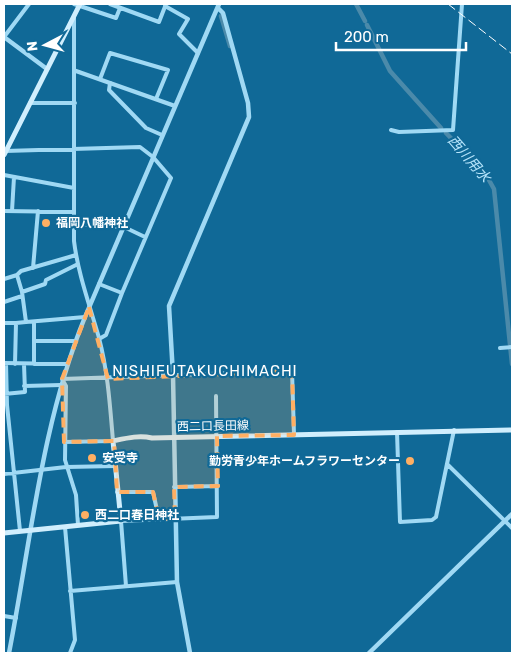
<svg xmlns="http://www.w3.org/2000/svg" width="516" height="657" font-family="Rubik,'Noto Sans JP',sans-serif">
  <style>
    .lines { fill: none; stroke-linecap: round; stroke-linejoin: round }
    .canal { stroke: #4b8aaa; stroke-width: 4.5 }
    .minor { stroke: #a0d9f4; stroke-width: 4 }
    .tertiary { stroke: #a0d9f4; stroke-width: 4.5 }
    .secondary { stroke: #d0eefd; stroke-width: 5 }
    .rail { stroke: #fff; stroke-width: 1; stroke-dasharray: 9 4; stroke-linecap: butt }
    .marked { fill: #ffaf63; fill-opacity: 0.2; stroke: #ffaf63; stroke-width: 4; stroke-dasharray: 10 6; stroke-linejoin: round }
    .poi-dot { fill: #ffaf63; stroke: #106997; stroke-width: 2 }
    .labels { text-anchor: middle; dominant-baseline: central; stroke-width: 4.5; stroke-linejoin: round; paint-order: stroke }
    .poi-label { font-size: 12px; font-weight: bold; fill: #fff; stroke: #106997; text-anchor: start }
    .street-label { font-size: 12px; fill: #fff; stroke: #106997 }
    .water-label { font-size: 14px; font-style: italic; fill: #b8e6fc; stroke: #106997 }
    .quarter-label { font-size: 15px; letter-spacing: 1px; fill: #fff; stroke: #106997 }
  </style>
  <rect width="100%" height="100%" fill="#106997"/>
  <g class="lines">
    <path class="canal" d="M356,4L365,21
      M221,16L230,46
      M367,25L390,71L441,128
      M446,133L485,173L494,189L512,364"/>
    <path class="minor" d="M74,4L116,18L120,8
      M110,4L159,22L166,4
      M165,6L188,19L179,34L198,53
      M4,37L29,4
      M100,79L110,53L168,70L156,99
      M110,83L109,90L146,128L162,135
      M30,103H75
      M391,130L399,132L453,130L462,4
      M5,151L140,147L153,157L171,178L122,293L106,335L99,339
      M4,175L74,188
      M4,211L74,212
      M12,211L14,177
      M74,224L124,227L145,237
      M33,268L38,211
      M4,279L17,275L21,271L76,255
      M99,284L122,293
      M22,292L45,284L46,280L78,264
      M4,302L22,296
      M26,322L85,317
      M4,323H16
      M34,341H75
      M500,348L512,347
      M4,363L67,364
      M6,363L7,405L20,531
      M15,364L16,323L26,322L22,292L17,275
      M34,364V322
      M24,386L61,385
      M4,394L25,392L24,364
      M397,432L400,522L432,520L436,517L454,430
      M64,442L113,441C110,406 108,372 99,338C90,306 78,274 74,241V18
      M447,464L512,528
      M4,474L66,467L116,466
      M174,487L218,486
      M117,492H153L159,519
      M78,525L76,495L65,460L66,386L62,379L292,371L294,435
      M65,527L75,640L70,653
      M126,586L121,521L217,517L216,396
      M70,591L177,582
      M4,616L16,618"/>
    <path class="tertiary" d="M4,37L47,69
      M76,71L175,106
      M9,653C31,541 41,425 85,317L219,4
      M190,653L177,582L173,375L169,306L249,117L248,103L223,13L218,8
      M369,653L512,514"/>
    <path class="secondary" d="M4,155L80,4
      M4,533L121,521L113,441C127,438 139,435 152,438L512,430"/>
    <path class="rail" d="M448,4L512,54"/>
  </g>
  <path class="marked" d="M89,307L108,379L292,371L294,435L217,436L218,486L174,487L175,518L159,519L153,492H117L114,441L64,442L62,379Z"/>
  <g class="poi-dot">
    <circle cx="46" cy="223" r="5"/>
    <circle cx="92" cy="458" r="5"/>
    <circle cx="410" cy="461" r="5"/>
    <circle cx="85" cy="515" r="5"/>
  </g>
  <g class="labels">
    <g class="poi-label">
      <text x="56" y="223">福岡八幡神社</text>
      <text x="102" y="458">安受寺</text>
      <text x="400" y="461" text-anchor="end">勤労青少年ホームフラワーセンター</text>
      <text x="95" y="515">西二口春日神社</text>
    </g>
    <g class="street-label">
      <text transform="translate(213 426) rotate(-1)">西二口長田線</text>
    </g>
    <g class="water-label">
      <text transform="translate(469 159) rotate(49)">西川用水</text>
    </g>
    <g class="quarter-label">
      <text x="205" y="371">NISHIFUTAKUCHIMACHI</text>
    </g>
  </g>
  <rect width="516" height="657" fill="none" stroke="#ffffff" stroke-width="10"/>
  <g transform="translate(45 45) rotate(264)" stroke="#106997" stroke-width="4" paint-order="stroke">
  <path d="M0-4L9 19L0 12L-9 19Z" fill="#ffffff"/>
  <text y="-8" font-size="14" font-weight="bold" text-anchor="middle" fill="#ffffff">N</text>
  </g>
  <path d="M336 42v8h130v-8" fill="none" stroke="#ffffff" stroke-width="2.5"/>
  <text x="344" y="42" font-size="15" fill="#ffffff" stroke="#106997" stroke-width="4" paint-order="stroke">200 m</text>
</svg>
